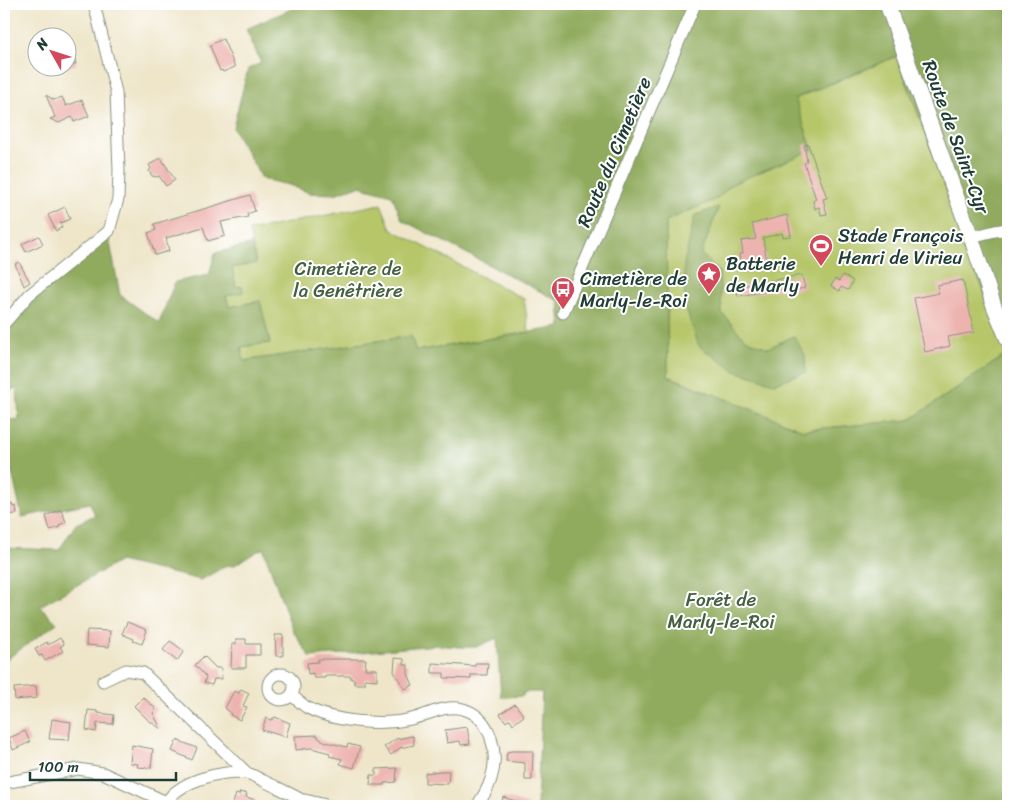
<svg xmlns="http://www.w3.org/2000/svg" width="1012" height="810" font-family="Sriracha,sans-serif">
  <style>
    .green { fill: #b6c669; stroke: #6a824e }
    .forest { fill: #90ab5d; stroke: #587448; fill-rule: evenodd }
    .building { fill: #edb3af }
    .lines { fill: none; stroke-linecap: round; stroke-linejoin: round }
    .minor-casing { stroke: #87927f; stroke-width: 13 }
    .secondary-casing { stroke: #87927f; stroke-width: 17 }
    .minor { stroke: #fff; stroke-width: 11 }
    .secondary { stroke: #fff; stroke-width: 15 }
    .labels { text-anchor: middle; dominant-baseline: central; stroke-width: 4; stroke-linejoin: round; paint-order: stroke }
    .street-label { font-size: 19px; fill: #1f3d34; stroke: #fff }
    .poi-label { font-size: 19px; fill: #1f3d34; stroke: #fff; text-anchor: start }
    .park-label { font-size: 19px; fill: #455f41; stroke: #fff }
  </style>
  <rect width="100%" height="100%" fill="#fff"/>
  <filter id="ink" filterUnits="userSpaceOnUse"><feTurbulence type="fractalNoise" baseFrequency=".02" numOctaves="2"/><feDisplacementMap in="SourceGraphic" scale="10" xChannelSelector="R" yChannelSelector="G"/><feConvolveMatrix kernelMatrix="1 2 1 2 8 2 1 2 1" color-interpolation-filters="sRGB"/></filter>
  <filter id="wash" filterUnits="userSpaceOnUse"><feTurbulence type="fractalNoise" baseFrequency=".0096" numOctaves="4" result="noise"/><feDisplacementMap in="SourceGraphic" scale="20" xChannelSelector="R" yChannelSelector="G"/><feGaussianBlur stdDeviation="1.12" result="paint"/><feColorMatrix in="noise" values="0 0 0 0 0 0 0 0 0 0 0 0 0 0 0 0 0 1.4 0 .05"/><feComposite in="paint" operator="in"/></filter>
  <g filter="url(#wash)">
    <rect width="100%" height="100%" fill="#efe6ca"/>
    <path class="green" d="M897,56L1007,354L910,420L803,430L668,376L666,221L718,198L732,184L812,149L795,99Z
      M381,204L391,229L524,299L529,332L416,351L411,336L243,361L241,347L270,343L260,301L229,307L226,295L243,291L236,287L232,268L256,263L249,231Z"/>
    <path class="forest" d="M303,4H1008V806H537L542,692H524L523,696L501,697L497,638L476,647H459L436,645L310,657L293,631L263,548L233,566L227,565L201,580L120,561L40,606L57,623L4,661V548L59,550L76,524L95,515L90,503L22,517L11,468H4V421L19,419L17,389L4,390V333L32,298L109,238L120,295L159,323L175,282L209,275L215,253L252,244L256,263L232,268L236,287L242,286L243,292L226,296L229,307L260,301L270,343L241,347L244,361L411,336L416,351L561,327L559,301L402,220L392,195L359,186L334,194L310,193L289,185L262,179L233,128L248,69L261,63L246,29ZM897,56L1007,354L910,420L803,430L668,376L666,221L718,198L732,184L812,150L795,98Z
      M719,207L701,254L719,271L722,313L745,339L768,348L794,336L805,355L806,372L774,383L735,371L699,346L685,306L684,264L695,215Z"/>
    <g id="blocks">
      <path class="building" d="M223,39L235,67L223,72L222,70L220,71L210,46L214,43Z
        M68,42H70L76,64L68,67Z
        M46,95L54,100L62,97L66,106L82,100L89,116L74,122L72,117L59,123L50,119L55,117Z
        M808,144L827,198L823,199L827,214L821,215L819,207L815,209L813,201L816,199L804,163L807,161L804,145Z
        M161,158L175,180L166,186L159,176L156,177L152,176L149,171L151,168L149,165Z
        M250,195L255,211L247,214L248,217L221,222L225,236L208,241L203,227L166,238L169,251L155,255L148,233L156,230L154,224Z
        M65,207L70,219L60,223L62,227L56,231L48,215Z
        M787,215L791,236L783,237L782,233L763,238L767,262L741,266L739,254L743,253L741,241L756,239L752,224Z
        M39,236L43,244L26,252L22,244Z
        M19,262L30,282L24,286L15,264Z
        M802,275L805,288L790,291L789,288L738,296L736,287Z
        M843,275L853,281L848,290L841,287L840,291L831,286L835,279L839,281Z
        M963,280L974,332L948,337L950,346L925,352L914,298L939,293L937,285Z
        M12,504L13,507L16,506L17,514L4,515V505Z
        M61,509L66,522L59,525L60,527L50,530L46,516Z
        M127,622L147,630L142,644L133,641L134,639L122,634Z
        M87,630L110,631L109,647L86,645Z
        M275,635H283V656H276Z
        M60,638L64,644L60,647L63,651L45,661L42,655L39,656L35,649L47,642L48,645Z
        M236,639H246V644H260V655H246V668H231L232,644H236Z
        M170,641L184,651L177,661L163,650Z
        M204,656L216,668H221L222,679H214L212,685L204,683L206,677L195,665Z
        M395,658L404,659V665H408V674L413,685L405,689L394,672Z
        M318,659H366L365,669H377V680L365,679V684H354V679H351V676H325V678H314L313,673L308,674L307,663L318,662Z
        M432,663L475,666V663H488L487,675H471V679L444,678V673H432Z
        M36,686L37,698L15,700L14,688Z
        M241,689L249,693L243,706L247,707L240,720L230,715L231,713L225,708L234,691L239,693Z
        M143,697L156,709L153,713L161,729L147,719L134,706Z
        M515,704L524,716L513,724L510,719L506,722L500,714Z
        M88,710L97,711L98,713L114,715L113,724L97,723L96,732L86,730Z
        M275,717L290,723L286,737L262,730L266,718L271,720Z
        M52,719L71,722L69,740L49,739Z
        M467,727L470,744L461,745L460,741L447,743L445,730Z
        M25,731L30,742L13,750L9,738Z
        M318,735V738L326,742L347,747L348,744L360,747L354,768L340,764L342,759L329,756L330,753L311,748L296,750L295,736Z
        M413,736L414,745L400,748L391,755L384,747L396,739Z
        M177,740L197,748L192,760L172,751Z
        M132,745L153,749L151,768L137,767L138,764L130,763Z
        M512,751H533L532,780H525V763L506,761L507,752Z
        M397,768L396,782L384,783V785H370L371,775H376V769Z
        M441,771H449L448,784L425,783V773Z
        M240,792L247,794L246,797L256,800L254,806H232L236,794L239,795Z
        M503,797L528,805L527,806H501Z"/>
    </g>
  </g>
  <g filter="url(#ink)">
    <use href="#blocks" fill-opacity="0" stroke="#87927f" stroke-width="1"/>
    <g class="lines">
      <g class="minor-casing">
        <path id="minor" d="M971,237L995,231L1008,229
          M563,313L695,4
          M4,324L29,295L109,231L118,199L119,170L116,92L94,4
          M268 687a13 13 0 1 1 26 0a13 13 0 1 1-26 0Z
          M103,681L126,670L143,673L247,773
          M291,695C296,699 301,703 306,707C333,722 381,726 411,719C429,715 444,704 463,709C492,717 499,754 491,779C488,789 483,797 477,806
          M4,783L78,769L103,773L166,802
          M305,800L330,806
          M165,806C174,782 223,769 246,773C252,774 259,779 264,781C280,789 297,796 312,806"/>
      </g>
      <g class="secondary-casing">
        <path id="secondary" d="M887,4L971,237L994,306L1008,340"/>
      </g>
      <use href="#minor" class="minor"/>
      <use href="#secondary" class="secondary"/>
    </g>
  </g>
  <defs>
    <g id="stadium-pin" transform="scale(1.25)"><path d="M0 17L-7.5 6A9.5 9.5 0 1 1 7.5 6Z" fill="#d1495b" stroke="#fff"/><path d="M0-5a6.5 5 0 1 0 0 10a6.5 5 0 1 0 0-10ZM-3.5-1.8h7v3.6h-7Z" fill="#fff"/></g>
    <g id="sight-pin" transform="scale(1.25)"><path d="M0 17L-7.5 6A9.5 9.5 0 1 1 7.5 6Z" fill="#d1495b" stroke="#fff"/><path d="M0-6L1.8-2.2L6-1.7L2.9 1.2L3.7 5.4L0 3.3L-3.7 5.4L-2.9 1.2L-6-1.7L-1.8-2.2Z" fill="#fff"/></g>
    <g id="bus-pin" transform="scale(1.25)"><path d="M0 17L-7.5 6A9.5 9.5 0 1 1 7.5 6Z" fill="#d1495b" stroke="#fff"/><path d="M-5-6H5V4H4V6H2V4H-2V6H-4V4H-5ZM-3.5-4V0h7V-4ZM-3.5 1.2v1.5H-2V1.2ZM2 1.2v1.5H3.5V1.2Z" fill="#fff"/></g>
  </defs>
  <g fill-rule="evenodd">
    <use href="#stadium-pin" x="821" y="246"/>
    <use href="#sight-pin" x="709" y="274"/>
    <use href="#bus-pin" x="563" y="289"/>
  </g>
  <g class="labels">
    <g class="street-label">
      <text transform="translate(956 137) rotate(70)">Route de Saint-Cyr</text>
      <text transform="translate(614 152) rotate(-67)">Route du Cimetière</text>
    </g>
    <g class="poi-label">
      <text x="838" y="235">Stade François<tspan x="838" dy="22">Henri de Virieu</tspan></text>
      <text x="726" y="263">Batterie<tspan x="726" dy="22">de Marly</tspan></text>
      <text x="580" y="278">Cimetière de<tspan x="580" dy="22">Marly-le-Roi</tspan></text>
    </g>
    <g class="park-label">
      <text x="348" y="268">Cimetière de<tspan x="348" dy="22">la Genêtrière</tspan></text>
      <text x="721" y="599">Forêt de<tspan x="721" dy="22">Marly-le-Roi</tspan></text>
    </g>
  </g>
  <rect width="1012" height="810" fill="none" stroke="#fff" stroke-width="20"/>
  <g transform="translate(52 52) rotate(309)"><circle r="24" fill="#ffffff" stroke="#a5b1ae"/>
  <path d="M0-4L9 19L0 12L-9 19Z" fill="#d1495b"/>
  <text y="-8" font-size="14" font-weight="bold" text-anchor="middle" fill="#1f3d34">N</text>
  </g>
  <path d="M30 772v8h146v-8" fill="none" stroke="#1f3d34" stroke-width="2.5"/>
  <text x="38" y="772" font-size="15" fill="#1f3d34" stroke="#ffffff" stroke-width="4" paint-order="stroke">100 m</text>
</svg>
